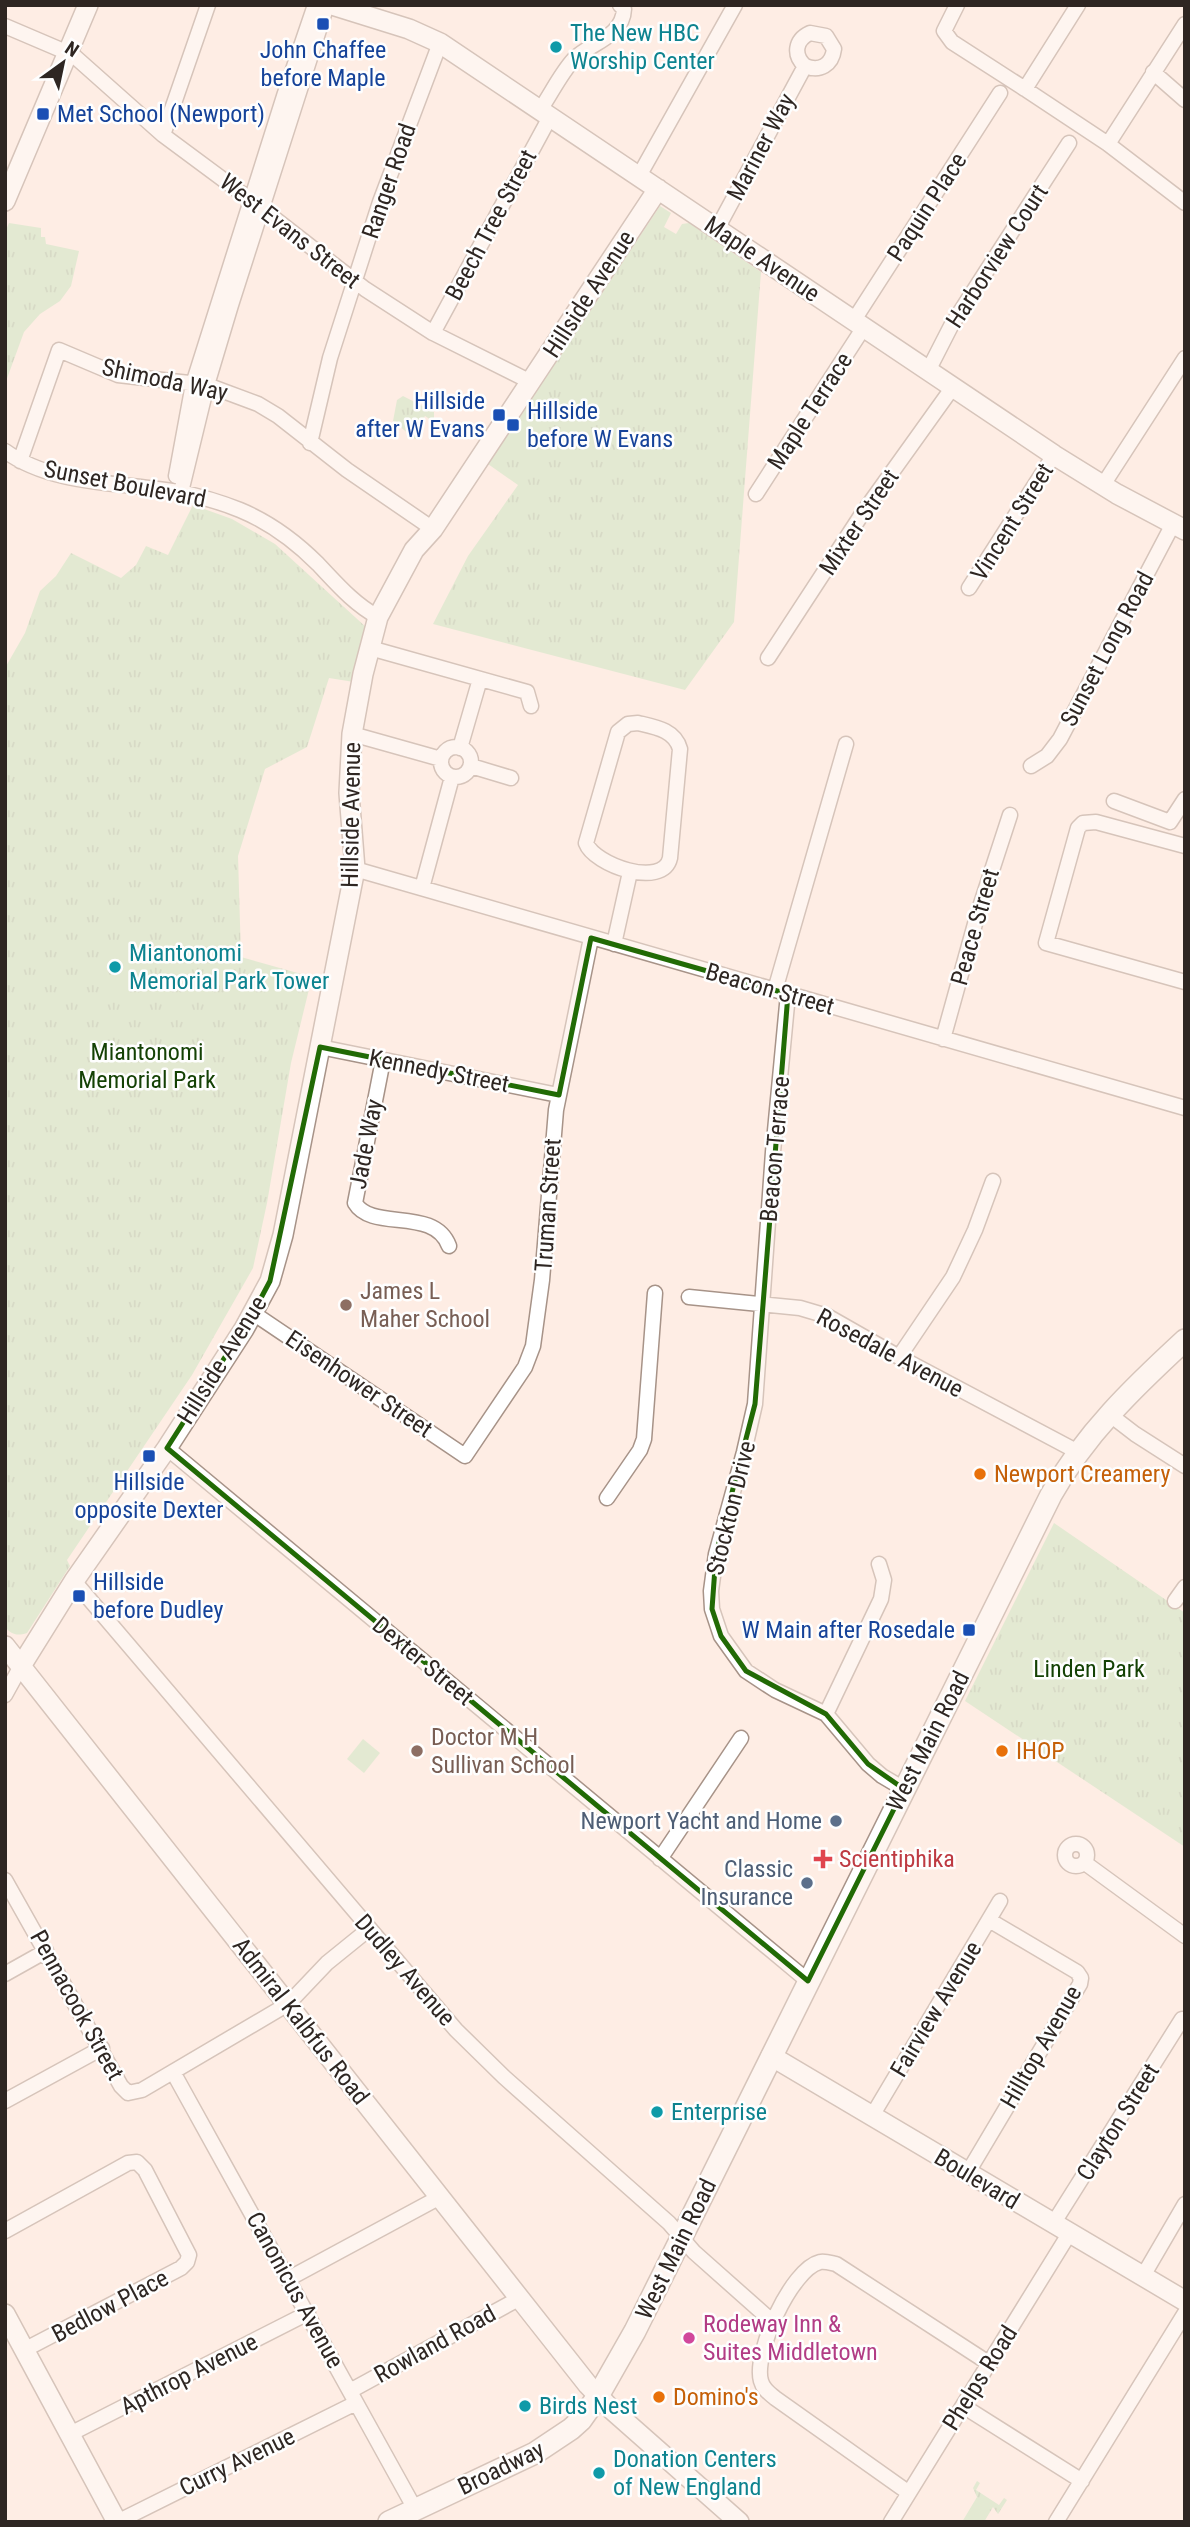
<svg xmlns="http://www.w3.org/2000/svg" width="1190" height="2527" font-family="'Roboto Condensed',sans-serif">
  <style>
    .grass { fill: url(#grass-tufts) }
    .garden { fill: #c4e4bd }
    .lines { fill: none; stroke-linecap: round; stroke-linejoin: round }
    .street-casing { stroke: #a79388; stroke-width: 17 }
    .secondary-casing { stroke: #a79388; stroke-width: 22 }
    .primary-casing { stroke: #a79388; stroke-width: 24 }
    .street { stroke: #fff; stroke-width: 14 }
    .secondary { stroke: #fff; stroke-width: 19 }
    .primary { stroke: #fff; stroke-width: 21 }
    .marked { fill: none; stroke: #216a05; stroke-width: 5; stroke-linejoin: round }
    .transit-dot { fill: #1a4fb4; stroke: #fefefe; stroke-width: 2.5 }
    .culture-dot { fill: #0f9aa8; stroke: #fefefe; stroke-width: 2.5 }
    .education-dot { fill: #8d6e63; stroke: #fefefe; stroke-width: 2.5 }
    .food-dot { fill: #e8710a; stroke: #fefefe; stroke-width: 2.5 }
    .service-dot { fill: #5c6f8a; stroke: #fefefe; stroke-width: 2.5 }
    .health-dot { fill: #e0444e; stroke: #fefefe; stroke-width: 2.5 }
    .hotel-dot { fill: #d1479c; stroke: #fefefe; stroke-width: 2.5 }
    .labels { text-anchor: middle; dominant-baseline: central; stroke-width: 5; stroke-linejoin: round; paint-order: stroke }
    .culture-label { font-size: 24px; fill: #0d838f; stroke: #fefefe; text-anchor: start }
    .transit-label { font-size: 24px; fill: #164399; stroke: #fefefe; text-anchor: start }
    .street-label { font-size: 24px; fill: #2e2622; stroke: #fefefe }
    .park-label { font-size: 24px; fill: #144104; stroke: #fefefe }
    .education-label { font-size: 24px; fill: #785e54; stroke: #fefefe; text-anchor: start }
    .food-label { font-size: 24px; fill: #c56008; stroke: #fefefe; text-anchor: start }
    .service-label { font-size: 24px; fill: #4e5e75; stroke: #fefefe; text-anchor: end }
    .health-label { font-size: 24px; fill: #be3a42; stroke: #fefefe; text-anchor: start }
    .hotel-label { font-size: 24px; fill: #b23c85; stroke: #fefefe; text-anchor: start }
  </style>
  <defs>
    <pattern id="grass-tufts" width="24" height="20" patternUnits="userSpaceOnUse" patternTransform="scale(1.75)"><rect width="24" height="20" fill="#c4e4bd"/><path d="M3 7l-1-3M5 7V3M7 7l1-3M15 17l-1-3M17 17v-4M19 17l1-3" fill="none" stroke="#a9c3a2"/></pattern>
  </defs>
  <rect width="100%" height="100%" fill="#feede4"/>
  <path class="grass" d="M660,206L671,213L664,227L676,234L682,224L689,223L761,272L734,622L685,690L433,624L468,556L518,485L488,464Z
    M9,223L41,228V237H45L46,244L79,251L71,286L60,301L40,314L24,332L5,384V232Z
    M403,396L434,412V419L431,420L425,416L416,430L422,435L420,438L415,439L393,421L397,400Z
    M193,505L232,519L275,544L367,628L354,682L329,678L307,747L265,769L238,856L241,957L312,977L291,1063L267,1203L253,1268L192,1375L67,1560L70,1566L27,1633C17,1636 12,1635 5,1627V668L25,633L40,591L56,576L71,553L121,578L136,565L146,546L168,555Z
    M1054,1523L1185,1613V1847L965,1701Z
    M977,2481L980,2483L976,2490L999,2505L1004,2498L1007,2500L998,2514L993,2507L984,2522H962L977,2497L973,2488Z"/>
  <path class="garden" d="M363,1739L380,1753L364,1773L347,1759Z"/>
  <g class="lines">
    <g class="street-casing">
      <path id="street" d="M957,5L944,31L952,42L1025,89L1078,5
        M5,26L73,55L163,135L252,201L365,289L433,333L531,382
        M1153,72L1185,100
        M1025,89L1108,144L1185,203
        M540,110C551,94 561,73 574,59C590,43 623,37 624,9L620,5
        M163,135L208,5
        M1108,144L1185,24
        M639,176L735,5
        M717,229L805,66C793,55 795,40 810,33L826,36L834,49C832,65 820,72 805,66
        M854,320L1000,93
        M433,333L550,117
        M928,371L951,326L1069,143
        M310,443L330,358L380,202L440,43
        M5,451C53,486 122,482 179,492C200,496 220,502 240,510C269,522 296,542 318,564C337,584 354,604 378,617
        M20,461L59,350L118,375L207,385L258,404L278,416L347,470L433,529
        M176,476L193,384L284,96L315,5
        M1103,485L1185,358
        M181,492L207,385L231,305L327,5
        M756,494L864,327
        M969,588L1054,455
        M370,648L527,692L531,706
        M768,658L862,514L953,387
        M638,723C655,727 675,730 680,749L670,858C663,889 594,865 586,843L618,732L628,724Z
        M352,734L441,759
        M441 762a15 15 0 1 1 30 0a15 15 0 1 1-30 0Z
        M460,748L480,679
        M471,766L511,778
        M1031,766L1047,756L1060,739L1173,524
        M1114,801L1170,822L1185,799
        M1185,846L1096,822L1083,823L1078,828L1046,943L1185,982
        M355,869L1185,1108
        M422,888L452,777
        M614,944L630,872
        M775,990L846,744
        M788,994L773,1152L755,1404L744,1452L716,1554L711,1591L712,1609L721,1636L746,1671L775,1690L826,1714L868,1764L882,1776L904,1789
        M943,1039L978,913L1010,815
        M320,1047L558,1095
        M383,1060L355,1203C372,1232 434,1206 449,1246
        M689,1297L800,1308L827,1316L899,1357L1078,1452
        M253,1313L465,1456L525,1367L533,1346L542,1280L556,1110L591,938
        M899,1357L953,1277L975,1230L993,1181
        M1109,1414L1135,1434L1185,1466
        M167,1448L808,1981
        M607,1498L640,1450L644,1439L655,1293
        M74,1581L456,2030L504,2077L669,2223L694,2252L774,2323
        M1175,1601L1185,1587
        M5,1695L21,1666
        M826,1714L881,1599L884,1580L879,1564
        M1065 1855a11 11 0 1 1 22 0a11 11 0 1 1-22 0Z
        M660,1859L741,1738
        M1085,1863L1185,1936
        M5,1880L121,2086L128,2093L142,2090L288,2004L327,1963L369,1929
        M5,1974L46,1951
        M173,2072L415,2509
        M5,2101L102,2048
        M872,2116L1000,1901
        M967,2174L1080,1984L1081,1978L1077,1972L989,1920
        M1053,2224L1182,2019
        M5,2231L128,2163L137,2162L145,2170L189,2255L187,2262L181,2268L24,2350
        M1143,2276L1185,2204
        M288,2279L440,2197
        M350,2391L520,2298
        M963,2406L1082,2481
        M70,2434L308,2313
        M909,2493L775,2398C769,2393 763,2389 761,2381C753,2354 791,2269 820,2262C825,2261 831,2263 836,2264L990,2364
        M117,2522L356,2403
        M891,2522L1069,2234
        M1056,2522L1185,2313"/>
    </g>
    <g class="secondary-casing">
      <path id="secondary" d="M332,5L409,29L440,43L1054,455L1117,494L1185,530
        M5,201L88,5
        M5,1646L588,2385L611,2409L739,2522
        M21,1666L74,1581L167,1448L244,1329L270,1281L283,1235L355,869L349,793L352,734L363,674L378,617L414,550L433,529L658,189
        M771,2056L1185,2301
        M5,2314L117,2522"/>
    </g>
    <g class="primary-casing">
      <path id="primary" d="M389,2522L535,2453L571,2429L581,2420L598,2396L635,2331L1051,1495C1085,1434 1134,1387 1185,1340"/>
    </g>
    <use href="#street" class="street"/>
    <use href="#secondary" class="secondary"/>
    <use href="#primary" class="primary"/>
  </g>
  <path d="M0 0H1190V2527H0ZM591,938L788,994L755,1404L716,1554L712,1609L721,1636L746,1671L826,1714L868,1764L904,1789L808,1981L167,1448L253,1313L270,1281L320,1047L559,1095Z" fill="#feede4" fill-opacity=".55" fill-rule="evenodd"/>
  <path class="marked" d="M591,938L788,994L755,1404L716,1554L712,1609L721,1636L746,1671L826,1714L868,1764L904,1789L808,1981L167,1448L253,1313L270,1281L320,1047L559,1095Z"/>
  <g class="transit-dot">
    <rect x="316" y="17" width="14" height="14" rx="3.5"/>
    <rect x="36" y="107" width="14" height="14" rx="3.5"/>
    <rect x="492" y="408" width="14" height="14" rx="3.5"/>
    <rect x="506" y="418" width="14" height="14" rx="3.5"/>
    <rect x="142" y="1449" width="14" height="14" rx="3.5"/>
    <rect x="72" y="1589" width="14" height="14" rx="3.5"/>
    <rect x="962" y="1623" width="14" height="14" rx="3.5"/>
  </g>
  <g class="culture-dot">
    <circle cx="556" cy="47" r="7"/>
    <circle cx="115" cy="967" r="7"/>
    <circle cx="657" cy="2112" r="7"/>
    <circle cx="525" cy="2406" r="7"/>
    <circle cx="599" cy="2473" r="7"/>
  </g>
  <g class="education-dot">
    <circle cx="346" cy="1305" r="7"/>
    <circle cx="417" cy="1751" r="7"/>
  </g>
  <g class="food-dot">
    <circle cx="980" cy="1474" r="7"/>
    <circle cx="1002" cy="1751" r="7"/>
    <circle cx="659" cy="2397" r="7"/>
  </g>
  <g class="service-dot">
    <circle cx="836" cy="1821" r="7"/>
    <circle cx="807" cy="1883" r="7"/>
  </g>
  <path class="health-dot" d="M819.5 1848.5h7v7h7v7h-7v7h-7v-7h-7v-7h7z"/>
  <circle class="hotel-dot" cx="689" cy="2338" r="7"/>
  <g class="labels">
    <g class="culture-label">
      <text x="570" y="33">The New HBC<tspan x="570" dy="28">Worship Center</tspan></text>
      <text x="129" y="953">Miantonomi<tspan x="129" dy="28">Memorial Park Tower</tspan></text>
      <text x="671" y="2112">Enterprise</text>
      <text x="539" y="2406">Birds Nest</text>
      <text x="613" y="2459">Donation Centers<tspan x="613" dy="28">of New England</tspan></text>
    </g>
    <g class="transit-label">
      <text x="323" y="50" text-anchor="middle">John Chaffee<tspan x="323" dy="28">before Maple</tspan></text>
      <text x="57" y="114">Met School (Newport)</text>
      <text x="485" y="401" text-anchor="end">Hillside<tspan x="485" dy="28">after W Evans</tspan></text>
      <text x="527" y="411">Hillside<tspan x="527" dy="28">before W Evans</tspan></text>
      <text x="149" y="1482" text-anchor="middle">Hillside<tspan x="149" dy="28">opposite Dexter</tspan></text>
      <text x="93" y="1582">Hillside<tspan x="93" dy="28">before Dudley</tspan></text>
      <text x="955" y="1630" text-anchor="end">W Main after Rosedale</text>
    </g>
    <g class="street-label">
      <text transform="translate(761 147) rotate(-62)">Mariner Way</text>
      <text transform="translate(389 181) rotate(-71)">Ranger Road</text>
      <text transform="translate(927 207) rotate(-57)">Paquin Place</text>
      <text transform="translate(491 225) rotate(-62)">Beech Tree Street</text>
      <text transform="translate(290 231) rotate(38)">West Evans Street</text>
      <text transform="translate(997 256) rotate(-57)">Harborview Court</text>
      <text transform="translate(762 259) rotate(34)">Maple Avenue</text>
      <text transform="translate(589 294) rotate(-57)">Hillside Avenue</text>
      <text transform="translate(165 380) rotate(12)">Shimoda Way</text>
      <text transform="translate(810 411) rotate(-57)">Maple Terrace</text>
      <text transform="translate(125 484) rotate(11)">Sunset Boulevard</text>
      <text transform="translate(859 522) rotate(-56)">Mixter Street</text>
      <text transform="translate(1012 522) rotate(-58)">Vincent Street</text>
      <text transform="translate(1107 649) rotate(-62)">Sunset Long Road</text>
      <text transform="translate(351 815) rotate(-89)">Hillside Avenue</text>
      <text transform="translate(975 927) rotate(-74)">Peace Street</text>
      <text transform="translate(770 989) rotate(16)">Beacon Street</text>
      <text transform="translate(439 1071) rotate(11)">Kennedy Street</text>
      <text transform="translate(366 1144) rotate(-79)">Jade Way</text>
      <text transform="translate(775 1149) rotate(-85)">Beacon Terrace</text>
      <text transform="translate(548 1205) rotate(-86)">Truman Street</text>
      <text transform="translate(890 1353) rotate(28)">Rosedale Avenue</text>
      <text transform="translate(222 1360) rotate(-58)">Hillside Avenue</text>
      <text transform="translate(359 1384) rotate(34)">Eisenhower Street</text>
      <text transform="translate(731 1508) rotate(-76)">Stockton Drive</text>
      <text transform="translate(423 1661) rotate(40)">Dexter Street</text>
      <text transform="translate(928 1741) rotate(-63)">West Main Road</text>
      <text transform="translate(405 1970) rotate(49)">Dudley Avenue</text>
      <text transform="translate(77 2005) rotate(61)">Pennacook Street</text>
      <text transform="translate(936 2009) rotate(-59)">Fairview Avenue</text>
      <text transform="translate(301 2021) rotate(52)">Admiral Kalbfus Road</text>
      <text transform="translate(1041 2047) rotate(-60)">Hilltop Avenue</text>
      <text transform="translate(1118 2122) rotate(-58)">Clayton Street</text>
      <text transform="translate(977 2179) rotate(31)">Boulevard</text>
      <text transform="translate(676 2249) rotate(-64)">West Main Road</text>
      <text transform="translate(295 2290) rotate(61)">Canonicus Avenue</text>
      <text transform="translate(110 2306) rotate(-28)">Bedlow Place</text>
      <text transform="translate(435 2344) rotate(-29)">Rowland Road</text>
      <text transform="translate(189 2374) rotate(-27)">Apthrop Avenue</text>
      <text transform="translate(980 2378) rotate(-58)">Phelps Road</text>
      <text transform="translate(237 2462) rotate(-26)">Curry Avenue</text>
      <text transform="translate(501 2468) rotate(-26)">Broadway</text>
    </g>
    <g class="park-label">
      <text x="147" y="1052">Miantonomi<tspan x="147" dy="28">Memorial Park</tspan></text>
      <text x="1089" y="1669">Linden Park</text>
    </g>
    <g class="education-label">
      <text x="360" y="1291">James L<tspan x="360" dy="28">Maher School</tspan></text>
      <text x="431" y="1737">Doctor M H<tspan x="431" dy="28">Sullivan School</tspan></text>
    </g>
    <g class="food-label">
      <text x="994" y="1474">Newport Creamery</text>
      <text x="1016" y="1751">IHOP</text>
      <text x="673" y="2397">Domino's</text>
    </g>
    <g class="service-label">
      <text x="822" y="1821">Newport Yacht and Home</text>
      <text x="793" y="1869">Classic<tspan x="793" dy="28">Insurance</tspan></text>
    </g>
    <g class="health-label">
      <text x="839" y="1859">Scientiphika</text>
    </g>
    <g class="hotel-label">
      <text x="703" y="2324">Rodeway Inn &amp;<tspan x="703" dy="28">Suites Middletown</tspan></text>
    </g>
  </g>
  <rect width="1190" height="2527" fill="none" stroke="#2e2622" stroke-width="14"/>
  <g transform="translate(63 63) rotate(33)" stroke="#fefefe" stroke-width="5" paint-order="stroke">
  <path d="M0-5L12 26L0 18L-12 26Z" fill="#2e2622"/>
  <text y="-10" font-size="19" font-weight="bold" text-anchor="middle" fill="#2e2622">N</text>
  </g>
</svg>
